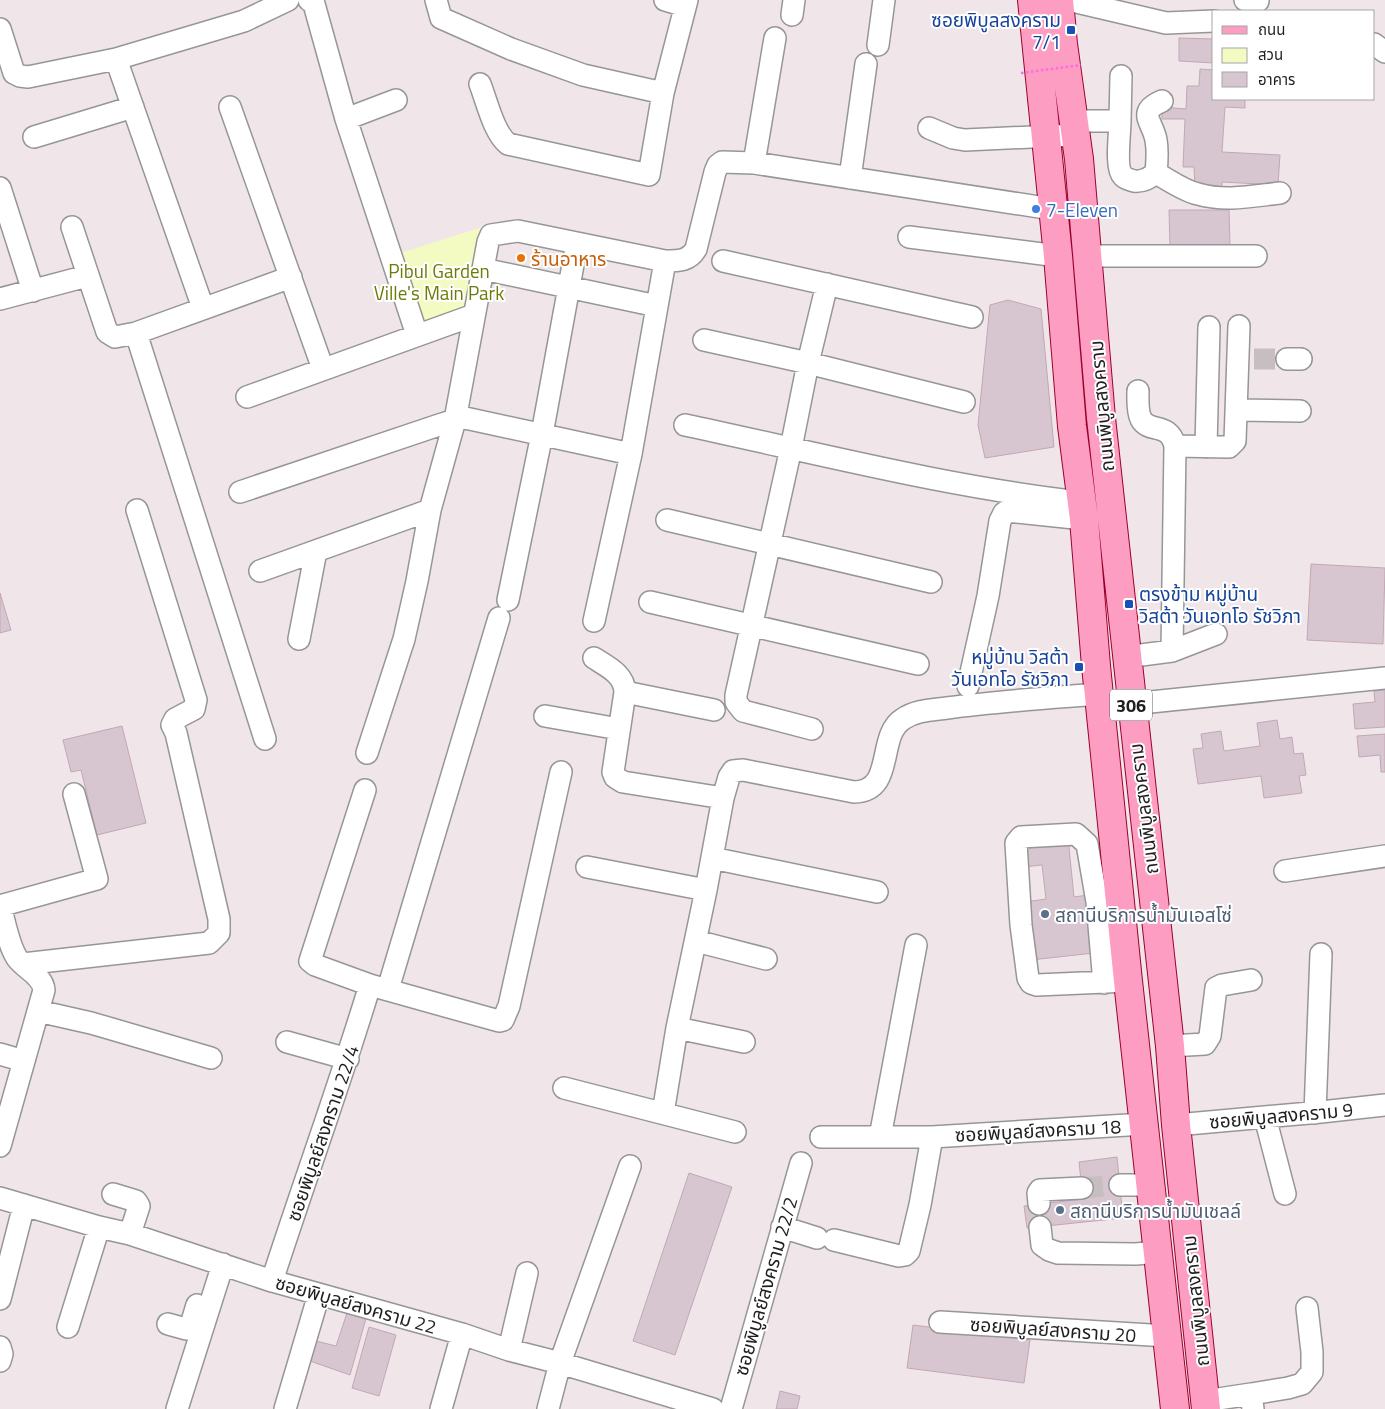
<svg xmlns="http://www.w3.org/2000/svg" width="1385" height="1409" font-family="'Titillium Web','Noto Sans Thai',sans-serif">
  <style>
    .park { fill: #f4fbc2 }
    .building { fill: #d7c6cf; stroke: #c2a7b5 }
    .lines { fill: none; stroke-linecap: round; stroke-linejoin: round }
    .minor-tunnel { stroke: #c6bec1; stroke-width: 21; stroke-dasharray: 21 11; stroke-linecap: butt }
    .minor-casing { stroke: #969696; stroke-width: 24 }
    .major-casing { stroke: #9b002c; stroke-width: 30 }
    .minor { stroke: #fff; stroke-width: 21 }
    .major { stroke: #fe9dc2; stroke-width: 28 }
    .path-bridge { stroke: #fd6ae7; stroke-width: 2.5; stroke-dasharray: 2.5 2.5; stroke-linecap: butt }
    .transit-dot { fill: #1a4fb4; stroke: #fff; stroke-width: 2 }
    .shop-dot { fill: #3f7fe0; stroke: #fff; stroke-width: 2 }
    .food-dot { fill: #e8710a; stroke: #fff; stroke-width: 2 }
    .service-dot { fill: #5c6f8a; stroke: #fff; stroke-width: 2 }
    .labels { text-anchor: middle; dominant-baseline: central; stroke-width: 4; stroke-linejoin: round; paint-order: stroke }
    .shield { fill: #fff; stroke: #626262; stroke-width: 1 }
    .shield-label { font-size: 18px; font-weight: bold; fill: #1f1f1f }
    .transit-label { font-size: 19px; fill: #164399; stroke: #fff; text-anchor: end }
    .shop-label { font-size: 19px; fill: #366cbe; stroke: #fff; text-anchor: start }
    .food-label { font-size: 19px; fill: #c56008; stroke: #fff; text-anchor: start }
    .park-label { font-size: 19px; fill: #6d7c09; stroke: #fff }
    .street-label { font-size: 19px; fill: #1f1f1f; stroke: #fff }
    .service-label { font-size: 19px; fill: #4e5e75; stroke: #fff; text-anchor: start }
  </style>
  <rect width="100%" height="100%" fill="#f0e6e9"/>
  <path class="park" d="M489,225L472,312L415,331L388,257Z"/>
  <path class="building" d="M1179,38L1214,39V63L1179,61Z
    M1200,69L1214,70V99H1245V108L1225,107L1222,152L1280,155L1278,185L1222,182V191L1195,187L1194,167H1183L1185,119H1162V107L1186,109L1187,86H1199Z
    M1169,210H1229L1230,246L1170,247Z
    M1008,300L1041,309L1054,447L985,458L978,425L990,305Z
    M1311,564L1385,568L1383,644L1307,640Z
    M0,593L11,630L0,633Z
    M1385,690V727L1355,729L1353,704L1375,702L1374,691Z
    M1277,720L1280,739L1292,737L1294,754L1303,753L1306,775L1299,776L1302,793L1264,798L1261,776L1198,784L1193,749L1203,748L1201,734L1221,731L1224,751L1260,746L1257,723Z
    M122,726L146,823L97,835L81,770L71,772L63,740Z
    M1385,734V772H1381L1380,755L1359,757L1357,736Z
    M1068,838L1074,897L1088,895L1094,953L1031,960L1025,902L1046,899L1042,865L1023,867L1020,843Z
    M1117,1157L1123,1218L1027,1228L1024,1206L1083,1199L1079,1162Z
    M689,1173L732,1187L675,1355L633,1341Z
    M348,1310L367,1315L350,1375L310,1361L316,1341L336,1346Z
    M913,1325L1030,1340L1024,1383L907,1368Z
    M369,1327L396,1335L379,1396L352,1388Z
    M780,1391L800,1396L797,1409H776Z"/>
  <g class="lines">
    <path class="minor-tunnel" d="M1254,359H1287
      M1082,1188L1120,1185"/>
    <g class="minor-casing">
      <path id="minor" d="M309,0L314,4L346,119L417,335
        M436,0L441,18L511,49L583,75L663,93
        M665,0L685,6
        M1068,0L1166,23L1214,21
        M1245,0L1258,1
        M792,15L794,0
        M0,29L14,73L20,76L28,77L116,59L244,21L288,0
        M1374,44L1385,52
        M878,45L884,0
        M116,59L203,308
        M480,84C487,102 494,133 508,144L649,175L663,93L687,0
        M230,107L323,369
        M346,119L396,100
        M1074,121H1120C1120,133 1115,168 1123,176C1126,179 1131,180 1134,181C1143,182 1149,178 1156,173C1157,163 1158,151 1156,140C1153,122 1136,112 1162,101
        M1120,121L1121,76
        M929,128L953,138L965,140L1076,135
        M34,137L133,107
        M754,163L775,38
        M1156,173C1169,180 1184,191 1198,194C1225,202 1253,196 1280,193
        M850,178L866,64
        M0,188L33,291
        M72,227L107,332L115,337L136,333L291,277
        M909,237L1058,256
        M1088,256H1256
        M723,261L972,317
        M483,269L657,306
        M0,299L87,276
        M136,333L265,739
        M704,340L808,363L964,402
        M1287,359H1301
        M1138,391C1138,399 1137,411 1141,419C1149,434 1169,421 1175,446L1172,651
        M247,397L474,315
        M1237,410L1300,411
        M456,416L631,454
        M685,425C817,453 947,487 1081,502
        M1175,446L1229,447L1235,441L1239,326
        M1206,447L1209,327
        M240,492L439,425L455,420
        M667,520L931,582
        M260,571L430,510
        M508,600L542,434L577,243
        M650,602L918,664
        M594,621L631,454L665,261
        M299,639L316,551
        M1126,657L1172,651L1216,634
        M594,658C608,667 624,674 625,692L613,772L615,777L623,782L723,798
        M968,686L988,596L1000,521L1004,513L1007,511L1084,519
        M625,692L714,710
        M1131,704L1385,678
        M545,716L619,729
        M812,729L743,711L736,702V695L791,448L808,363L827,284
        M367,753L404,639L417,581L430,510L455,420L488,242L491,235L518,231L665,261C679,261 689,261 696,249L715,172L718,165L722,162L754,163L1052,209
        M365,790L310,961L315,965L370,985L499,1021L503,1020L509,1006L561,772
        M712,858L877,892
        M587,867L706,890
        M1285,871L1385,856
        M696,941L766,959
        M23,964L209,943L219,933V919L176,733L172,725L175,719L194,709L196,700L137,510
        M1104,983L1097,902L1087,844L1076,834L1021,837L1016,843L1021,925L1028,978L1031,983L1037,985L1128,981
        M388,989L499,618
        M38,1011L91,1023L211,1058
        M677,1028L744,1042
        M287,1042L348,1059
        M1170,1046L1205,1044L1210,1036L1216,988L1222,985L1251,980
        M0,1054L24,1061
        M564,1088L735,1132
        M663,1113L677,1028L706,890L723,798L729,777L733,771L743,770L854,792C896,791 876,736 903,719C916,710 932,710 947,708C998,701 1049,698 1100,694
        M1315,1113L1321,954
        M1265,1117L1285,1194
        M1176,1125L1321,1112L1385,1105
        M821,1137H932L1144,1124
        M880,1137L916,945
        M0,1146L44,990C43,976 25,969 17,958C8,944 5,922 0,906L97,879L74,794
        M1120,1185H1151
        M113,1194L136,1201L139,1206L130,1234
        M0,1198L99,1227L130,1234L272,1281L462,1334L509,1350L560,1363L713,1409
        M1039,1204L1038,1193L1040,1190L1082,1188
        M782,1227L817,1238
        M1040,1227L1042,1245L1049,1250L1058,1253L1136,1254L1157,1252
        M834,1240L899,1256L905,1255L909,1251L920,1205L932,1137
        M272,1281C304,1182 340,1084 370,985
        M0,1299L24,1205
        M940,1322L1167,1336
        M168,1324L186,1329L190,1328L197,1305
        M68,1327L99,1227
        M0,1347L2,1354L0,1361
        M509,1350L527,1273
        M1251,1394L1288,1388L1302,1384L1312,1372V1352L1307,1308
        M1205,1401L1251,1394L1253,1409
        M177,1409L223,1264
        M285,1409L319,1294
        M441,1409L462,1334
        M548,1409L560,1363L630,1166
        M731,1409L801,1163"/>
    </g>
    <g class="major-casing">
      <path id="major" d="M1032,0L1058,256L1072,426L1084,519L1096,666L1128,981L1175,1409
        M1059,0L1063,44L1079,159L1101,418L1170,1046L1176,1125L1206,1409"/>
    </g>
    <use href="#minor" class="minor"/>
    <use href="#major" class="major"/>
    <path class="path-bridge" d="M1021,73L1081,65"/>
  </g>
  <g class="transit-dot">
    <rect x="1066" y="25" width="10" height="10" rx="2.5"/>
    <rect x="1124" y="599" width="10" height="10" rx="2.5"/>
    <rect x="1074" y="662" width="10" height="10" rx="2.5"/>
  </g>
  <circle class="shop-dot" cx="1036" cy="209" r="5"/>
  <circle class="food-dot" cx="521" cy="258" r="5"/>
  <g class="service-dot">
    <circle cx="1045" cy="914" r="5"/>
    <circle cx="1060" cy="1210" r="5"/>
  </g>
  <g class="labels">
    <rect class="shield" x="1110" y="689.5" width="42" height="31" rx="4"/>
    <g class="shield-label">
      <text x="1131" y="705">306</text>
    </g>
    <g class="transit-label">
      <text x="1061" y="19">ซอยพิบูลสงคราม<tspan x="1061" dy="22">7/1</tspan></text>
      <text x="1139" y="593" text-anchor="start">ตรงข้าม หมู่บ้าน<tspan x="1139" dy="22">วิสต้า วันเอทโอ รัชวิภา</tspan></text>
      <text x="1069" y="656">หมู่บ้าน วิสต้า<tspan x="1069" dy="22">วันเอทโอ รัชวิภา</tspan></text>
    </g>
    <g class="shop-label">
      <text x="1046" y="209">7-Eleven</text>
    </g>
    <g class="food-label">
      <text x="531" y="258">ร้านอาหาร</text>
    </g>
    <g class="park-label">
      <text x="439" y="270">Pibul Garden<tspan x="439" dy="22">Ville's Main Park</tspan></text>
    </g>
    <g class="street-label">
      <text transform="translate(1101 406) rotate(-95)">ถนนพิบูลสงคราม</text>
      <text transform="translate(1143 809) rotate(-97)">ถนนพิบูลสงคราม</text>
      <text transform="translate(1281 1115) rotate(-5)">ซอยพิบูลสงคราม 9</text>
      <text transform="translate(1038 1130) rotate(-3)">ซอยพิบูลย์สงคราม 18</text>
      <text transform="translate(322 1133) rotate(-71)">ซอยพิบูลย์สงคราม 22/4</text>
      <text transform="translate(765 1286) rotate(-74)">ซอยพิบูลย์สงคราม 22/2</text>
      <text transform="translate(1195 1301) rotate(-96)">ถนนพิบูลสงคราม</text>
      <text transform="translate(356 1304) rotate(16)">ซอยพิบูลย์สงคราม 22</text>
      <text transform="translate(1053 1329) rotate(4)">ซอยพิบูลย์สงคราม 20</text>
    </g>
    <g class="service-label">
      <text x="1055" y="914">สถานีบริการน้ำมันเอสโซ่</text>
      <text x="1070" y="1210">สถานีบริการน้ำมันเชลล์</text>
    </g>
  </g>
  <rect x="1212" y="10" width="162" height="90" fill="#ffffff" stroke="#a5a5a5"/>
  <rect x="1222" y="26" width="25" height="8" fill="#fe9dc2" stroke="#a5a5a5"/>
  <text x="1258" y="35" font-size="15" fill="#1f1f1f">ถนน</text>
  <rect x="1222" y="48" width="25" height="15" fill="#f4fbc2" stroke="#a5a5a5"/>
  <text x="1258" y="60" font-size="15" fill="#1f1f1f">สวน</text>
  <rect x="1222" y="72" width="25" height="15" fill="#d7c6cf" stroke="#a5a5a5"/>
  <text x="1258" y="85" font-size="15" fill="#1f1f1f">อาคาร</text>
</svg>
